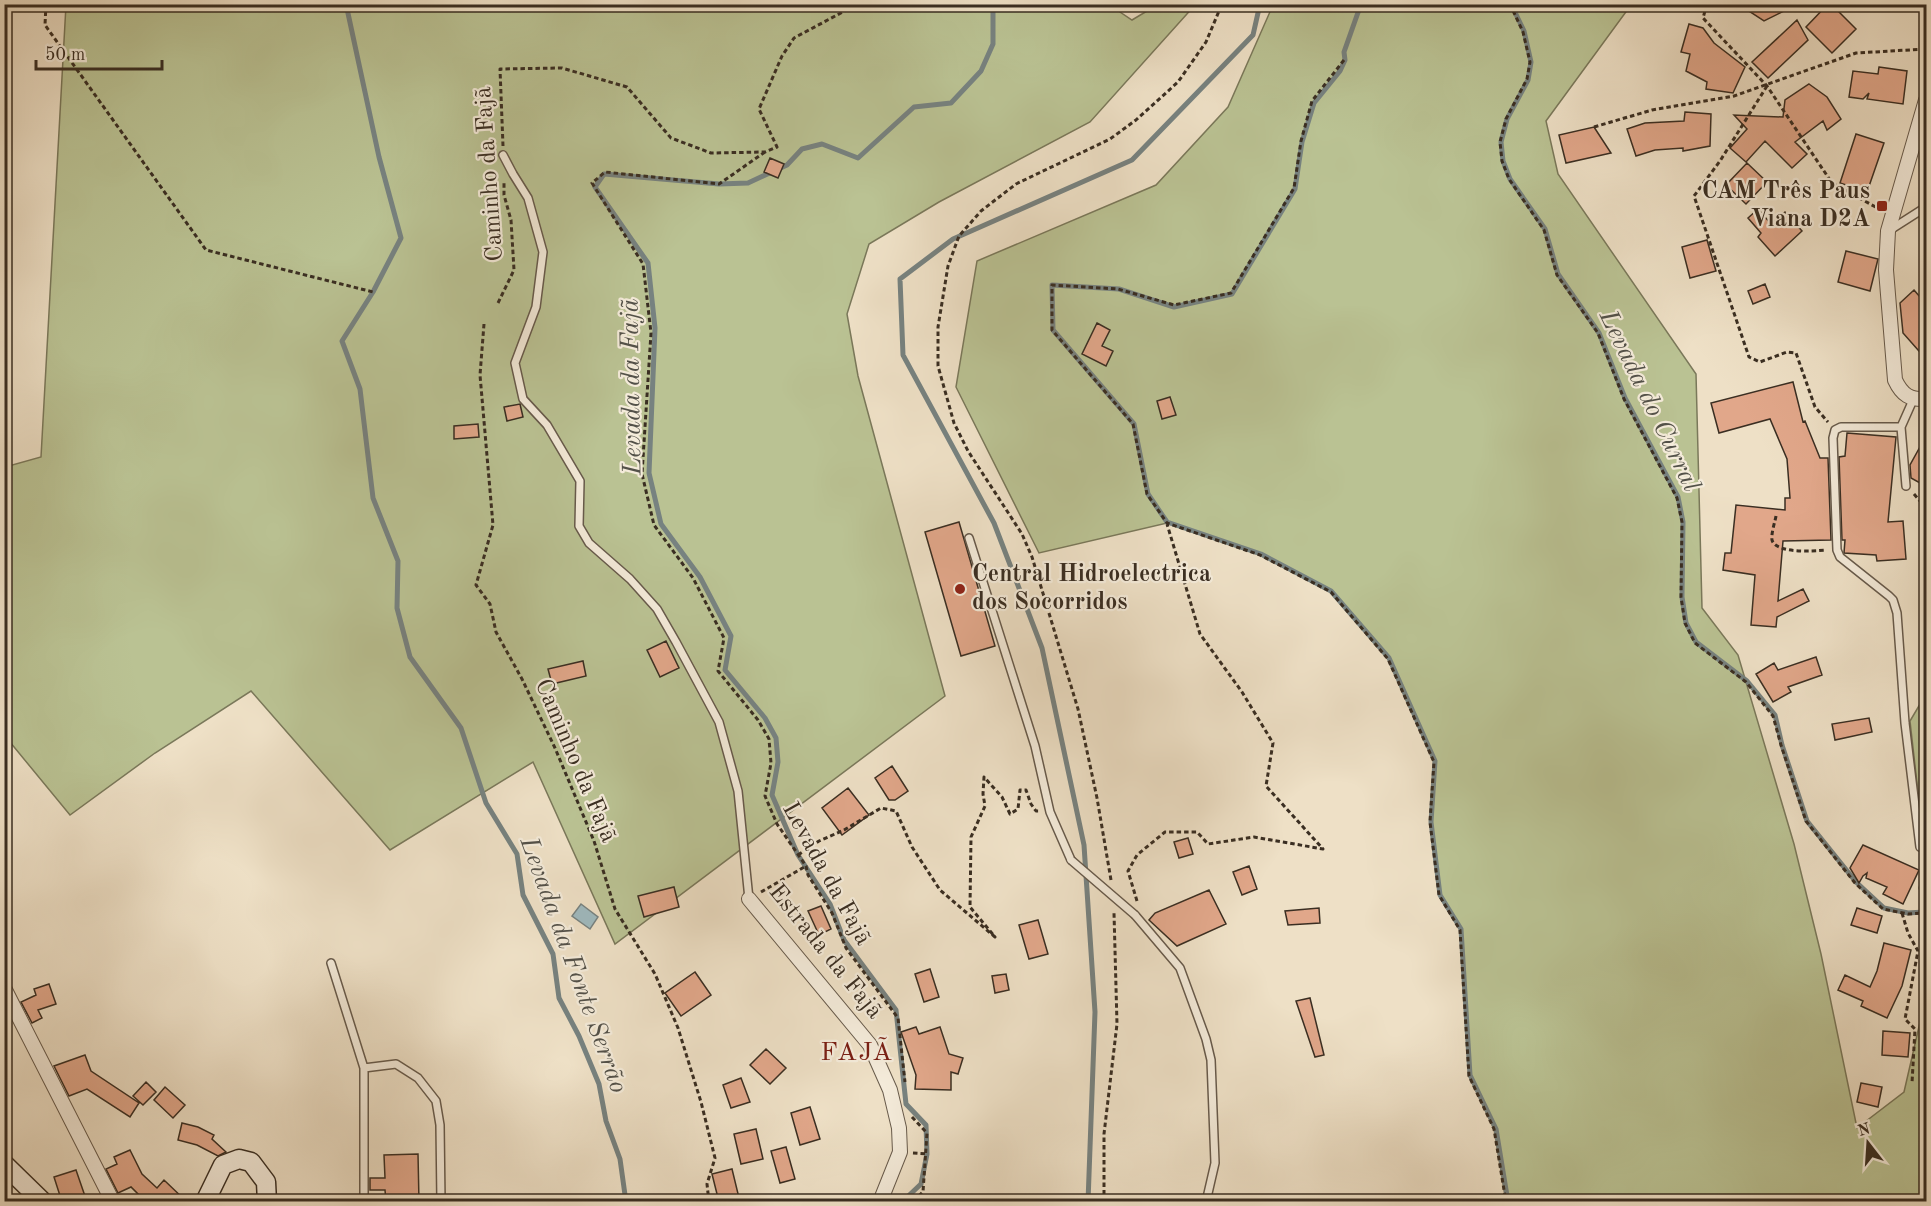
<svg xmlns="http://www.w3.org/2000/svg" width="1931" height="1206" font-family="'Old Standard TT',serif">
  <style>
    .green { fill: #bac293; stroke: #7a785a; stroke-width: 1.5 }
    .water { fill: #9fbabf; stroke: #778280; stroke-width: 1.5 }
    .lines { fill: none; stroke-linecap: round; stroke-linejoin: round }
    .stream { stroke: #778280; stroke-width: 5 }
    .building { fill: #e1a78a; stroke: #3a2e22; stroke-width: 1.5 }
    .lane-casing { stroke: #675a4b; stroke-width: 10 }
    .street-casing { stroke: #675a4b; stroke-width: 16 }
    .secondary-casing { stroke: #3a2e22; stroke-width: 21 }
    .path { stroke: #3a2e22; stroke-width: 3; stroke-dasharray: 4.5 3; stroke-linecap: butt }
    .lane { stroke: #f4ebda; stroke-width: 7 }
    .street { stroke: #f4ebda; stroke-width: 14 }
    .secondary { stroke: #f4ebda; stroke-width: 18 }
    .lane-bridge-casing { stroke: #675a4b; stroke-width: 10; stroke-linecap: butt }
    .lane-bridge { stroke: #f4ebda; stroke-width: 7 }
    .poi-dot { fill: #8f2418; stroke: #f4ebda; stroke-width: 2 }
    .labels { text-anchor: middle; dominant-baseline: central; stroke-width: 4.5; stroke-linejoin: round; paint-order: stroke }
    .street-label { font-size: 24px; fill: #3a2e22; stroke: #f4ebda }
    .poi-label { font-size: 24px; font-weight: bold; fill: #3a2e22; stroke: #f4ebda; text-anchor: end }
    .water-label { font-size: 26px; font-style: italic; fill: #535149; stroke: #f4ebda }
    .neighbourhood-label { font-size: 26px; letter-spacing: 1.5px; fill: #7a1f14; stroke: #f4ebda }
  </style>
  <rect width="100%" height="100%" fill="#eee0c6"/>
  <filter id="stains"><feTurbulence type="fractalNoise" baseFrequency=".00333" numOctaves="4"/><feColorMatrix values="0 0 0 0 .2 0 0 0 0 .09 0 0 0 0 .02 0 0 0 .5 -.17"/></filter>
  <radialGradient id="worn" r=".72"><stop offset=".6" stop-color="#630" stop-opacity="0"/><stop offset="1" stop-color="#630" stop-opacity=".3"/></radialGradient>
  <path class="green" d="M1108,4L1132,20L1157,5H1195L1090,122L939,202L869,244L847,314L858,376L945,696L615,944L533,762L390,850L251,691L155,753L70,815L5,736V467L41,457L66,5Z
    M1273,5H1631L1546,121L1558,174L1696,374L1702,608L1738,655L1794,844L1821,954L1857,1128L1904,1092L1926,996V1201H1506L1494,1129L1469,1076L1460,930L1439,895L1430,822L1434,762L1388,659L1331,592L1260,555L1167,523L1039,553L956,387L977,261L1156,185L1228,107Z
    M1926,694V863L1910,721Z"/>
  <path class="water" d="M581,904L598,917L590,929L572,916Z"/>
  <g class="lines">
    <path class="stream" d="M346,4L379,157L401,238L373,292L342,341L360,389L373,498L398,561L397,608L410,657L461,728L486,803L517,854L523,895L553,954L559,998L579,1036L599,1084L606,1121L620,1159L626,1202
      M1361,4L1344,52L1345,60L1340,71L1314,103L1302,142L1295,189L1232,294L1174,307L1119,289L1052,285L1053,330L1134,424L1148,494L1167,522L1261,554L1331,591L1389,658L1435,761L1431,822L1440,895L1461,929L1470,1075L1496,1129L1508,1202
      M1511,4L1524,31L1531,62L1528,80L1507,119L1501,142L1503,161L1510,179L1545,229L1558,274L1599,333L1625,398L1678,497L1683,522L1682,597L1686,623L1696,642L1747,681L1775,715L1782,745L1807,821L1856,882L1884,908L1908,913L1924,912L1926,907
      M1926,698L1925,701L1926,717
      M902,1202L921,1184L927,1154L926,1125L906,1104L896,1010L844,940L830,904L798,855L772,795L778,762L776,738L765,718L725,670L731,636L700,577L661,524L649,473L655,328L648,263L595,187L604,174L719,184L748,183L787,165L802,149L822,144L858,158L914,107L951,103L981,71L993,44V4
      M1088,1202L1095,1012L1084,845L1042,648L994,523L903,355L900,279L953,239L1132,160L1253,35L1260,4"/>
  </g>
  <path class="building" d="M1738,4H1798L1764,21Z
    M1828,4H1831L1856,29L1832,53L1806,27Z
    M1797,20L1808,40L1768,78L1752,62Z
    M1689,24L1703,28L1714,43L1745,67L1733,93L1706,89L1707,82L1686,71L1690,54L1681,52Z
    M1879,67L1907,71L1903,104L1867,99L1869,93L1863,99L1849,97L1853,71L1878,74Z
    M1809,84L1827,97L1841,119L1827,130L1823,121L1795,142L1807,154L1792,168L1765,141L1746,162L1730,148L1747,129L1734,115L1783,117L1785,100Z
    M1685,112L1711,114L1710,146L1683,151V148L1655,150L1636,156L1627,129L1645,123L1684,121Z
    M1594,127L1611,153L1566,163L1559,135Z
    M1856,134L1884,143L1867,192L1840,183Z
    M770,158L784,164L778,178L764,172Z
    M1747,163L1767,182L1746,204L1726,185Z
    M1758,209L1771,224L1785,212L1802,231L1775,256L1758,237L1761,233L1748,218Z
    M1707,240L1716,271L1690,278L1682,247Z
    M1846,251L1878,259L1870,291L1838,282Z
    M1765,284L1770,297L1753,304L1748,291Z
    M1914,290L1926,304V359L1903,333L1900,303Z
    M1097,323L1110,330L1102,346L1113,351L1106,366L1082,354Z
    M1793,382L1803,422L1805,421L1820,458H1828L1831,540L1783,541L1778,601L1803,589L1809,601L1777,617L1776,627L1751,625L1755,575L1723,570L1725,553H1731L1736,505L1785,510V498H1790L1787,459L1770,419L1719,433L1711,403Z
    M1170,397L1176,415L1162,419L1157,401Z
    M520,404L523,417L507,421L504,407Z
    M478,424L479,437L454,439V426Z
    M1847,433L1896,437L1888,522L1903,521L1906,559L1877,561L1876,555L1844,553L1845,540H1842L1839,457L1845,456Z
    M1926,436V471L1920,483L1911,478L1910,465Z
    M959,522L995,646L961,656L925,532Z
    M666,641L679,668L660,677L647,650Z
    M1816,657L1822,675L1788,687L1791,692L1773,702L1756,674L1774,663L1778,670Z
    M583,661L586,676L552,684L548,669Z
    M1869,718L1872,732L1835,740L1832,724Z
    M892,766L908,791L895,800H889L875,778Z
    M848,788L869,815L842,835L822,808Z
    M1188,838L1193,854L1179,858L1174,842Z
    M1863,845L1919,870L1903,904L1883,894L1887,887L1866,878L1867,873L1863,876L1859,883L1850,868Z
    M1249,866L1257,889L1242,895L1233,872Z
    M674,887L679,907L644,917L638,896Z
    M1209,890L1226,924L1177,946L1149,920L1155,913Z
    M821,906L831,929L819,935L808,911Z
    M1319,908L1320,923L1288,925L1285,911Z
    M1857,908L1882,916L1877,933L1851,925Z
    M1038,920L1048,954L1029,959L1019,925Z
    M1884,943L1911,950L1902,986L1887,1018L1861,1006L1863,1001L1838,990L1845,975L1870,987L1877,971Z
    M930,969L939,997L924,1002L915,974Z
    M695,972L711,995L681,1016L665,993Z
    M1006,974L1009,990L995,993L992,976Z
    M49,984L56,1004L38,1010L42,1018L32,1023L21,1002L36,995L34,989Z
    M1310,998L1324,1055L1315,1057L1296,1001Z
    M916,1027L919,1034L940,1027L949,1054L963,1058L958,1074L951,1072V1090L915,1089L916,1075L901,1032Z
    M1883,1031L1910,1033L1908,1057L1882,1055Z
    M766,1049L786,1068L770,1084L750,1065Z
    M85,1055L91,1071L139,1103L130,1117L87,1089L69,1096L54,1066Z
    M741,1078L750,1102L731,1108L723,1085Z
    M146,1082L156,1092L143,1105L133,1096Z
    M1861,1083L1882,1087L1878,1107L1857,1102Z
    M165,1087L185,1105L173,1118L154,1100Z
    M810,1107L820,1139L800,1145L791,1113Z
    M182,1123L198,1127L214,1135L212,1139L226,1152L218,1156L197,1145L178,1140Z
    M756,1129L763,1159L741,1164L734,1134Z
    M786,1147L795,1179L780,1183L771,1151Z
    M130,1150L142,1174L157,1188L164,1180L187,1202H143L144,1200L131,1187L118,1193L106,1169L117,1164L114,1157Z
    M418,1154L419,1202H386L385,1190H370V1178H385L384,1155Z
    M732,1169L740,1202H719L712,1174Z
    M76,1170L87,1202H62L54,1177Z"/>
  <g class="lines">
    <g class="lane-casing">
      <path id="lane" d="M503,155L513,174L528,198L543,252L536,307L515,363L523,399L547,425L580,481L579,526L589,543L630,579L657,609L676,642L719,722L738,791L749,899
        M1890,230L1926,207
        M1913,400L1901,427H1841L1835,430L1833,438L1837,550L1840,557L1889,596L1893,600L1897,613L1905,723L1920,847
        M1901,427L1906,486
        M969,538L1035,746L1050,812L1071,860
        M1135,915L1180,968L1206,1039L1211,1060L1215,1163L1206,1202
        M331,963L364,1068V1202
        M364,1068L396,1064L418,1078L436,1101L440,1125L441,1202"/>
    </g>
    <g class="street-casing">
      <path id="street" d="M1926,100L1888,231L1886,270L1895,380C1902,395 1910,400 1926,399
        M749,899L870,1045L890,1090L899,1128L900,1152L880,1202
        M4,988L113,1202"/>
    </g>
    <g class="secondary-casing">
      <path id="secondary" d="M4,1164L43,1202
        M205,1202L223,1165L239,1159L251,1162L266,1182L267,1202"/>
    </g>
    <path class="path" d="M46,4L45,25L206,250L373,292
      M1510,4L1523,32L1530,62L1527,79L1506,119L1500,142L1502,161L1509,179L1544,230L1557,275L1598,333L1624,399L1677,498L1682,522L1681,597L1685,623L1695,643L1746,682L1773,716L1781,745L1806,821L1855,883L1883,909L1908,914L1925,913
      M1707,4L1703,18L1767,86L1832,183L1881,210
      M1344,60L1312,101L1301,141L1294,188L1231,293L1174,305L1118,289L1052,285V330L1133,424L1147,494L1167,523L1260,555L1331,592L1388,659L1434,762L1430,822L1439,895L1460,930L1469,1076L1494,1129L1506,1202
      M1767,86L1720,161L1694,196L1749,357L1760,362L1787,352L1796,353L1815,407L1828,422
      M1594,127L1652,110L1734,96L1856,53L1926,49
      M503,146L500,69L562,68L627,87L671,138L711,153L765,152L777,147L759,109L782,56L794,38L852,7L853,4
      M765,152L719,184L605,172L592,183L643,264L651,333L642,474L654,525L693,578L724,638L718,671L758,720L769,739L771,763L765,796L777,824L806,866L808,875L832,913L846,948L898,1018L905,1082
      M498,303L514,270L511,220L504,195V183
      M484,324L480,375L493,525L476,585L490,604L496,632L522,679L555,748L594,841L615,909L655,974L678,1028L701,1102L715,1158L707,1184L709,1202
      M1914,494L1926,508
      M1776,516C1775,522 1771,533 1772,540C1776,554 1814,551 1826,550
      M1926,700V703
      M798,855L819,841L844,830L881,808L896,811L912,847L940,890L995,937L970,907L971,837L985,806L983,794L984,777L1002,797L1010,814L1018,809L1020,790H1026L1031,804L1036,811H1039
      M1921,856L1923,870L1920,888L1925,913
      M1111,880L1097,798L1078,709L1032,557L1022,534L968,451L954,423L938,366V327L948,266L959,236L981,211L1016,184L1110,139L1136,120L1178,82L1206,42L1222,4
      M761,892L806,866
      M1137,901L1128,871L1137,855L1165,832H1197L1208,844L1254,837L1323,849L1266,786L1273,743L1242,692L1200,634L1167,524
      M1902,913L1908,933L1918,951L1905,1019L1915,1029L1912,1083
      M912,1117L927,1133L923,1192L912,1202
      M913,1153L927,1154
      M1104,1202V1134L1117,1024L1114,913"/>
    <use href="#lane" class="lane"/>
    <use href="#street" class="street"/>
    <use href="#secondary" class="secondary"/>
    <g class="lane-bridge-casing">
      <path id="lane-bridge" d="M1071,860L1135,915"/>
    </g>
    <use href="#lane-bridge" class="lane-bridge"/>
  </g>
  <g class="poi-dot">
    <rect x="1876" y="200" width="12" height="12" rx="3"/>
    <circle cx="960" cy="589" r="6"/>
  </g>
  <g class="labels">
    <g class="street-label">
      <text transform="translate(490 174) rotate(-94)">Caminho da Fajã</text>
      <text transform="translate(575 761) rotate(67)">Caminho da Fajã</text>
      <text transform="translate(826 874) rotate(61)">Levada da Fajã</text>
      <text transform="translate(825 952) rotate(51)">Estrada da Fajã</text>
    </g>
    <g class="poi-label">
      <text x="1870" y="192">CAM Três Paus<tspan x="1870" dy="28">Viana D2A</tspan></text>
      <text x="972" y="575" text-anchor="start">Central Hidroelectrica<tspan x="972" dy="28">dos Socorridos</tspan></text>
    </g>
    <g class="water-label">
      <text transform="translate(632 387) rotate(-91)">Levada da Fajã</text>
      <text transform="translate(1649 401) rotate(64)">Levada do Curral</text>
      <text transform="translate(573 965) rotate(70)">Levada da Fonte Serrão</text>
    </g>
    <g class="neighbourhood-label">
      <text x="857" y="1053">FAJÃ</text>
    </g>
  </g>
  <rect width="1931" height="1206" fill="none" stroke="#eee0c6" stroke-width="24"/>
  <rect x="6" y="6" width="1919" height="1194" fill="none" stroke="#3a2e22" stroke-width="3"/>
  <rect x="12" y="12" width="1907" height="1182" fill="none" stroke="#3a2e22" stroke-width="1.5"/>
  <g transform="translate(1868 1143) rotate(343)" stroke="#f4ebda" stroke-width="4.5" paint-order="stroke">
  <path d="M0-4.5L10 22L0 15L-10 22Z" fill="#3a2e22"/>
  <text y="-9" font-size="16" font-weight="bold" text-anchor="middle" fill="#3a2e22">N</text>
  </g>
  <path d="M36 60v9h126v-9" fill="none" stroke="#3a2e22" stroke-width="3"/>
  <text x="45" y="60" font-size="18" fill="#3a2e22" stroke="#f4ebda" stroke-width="4.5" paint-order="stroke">50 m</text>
  <rect width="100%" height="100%" filter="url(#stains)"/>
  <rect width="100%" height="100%" fill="url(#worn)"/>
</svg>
